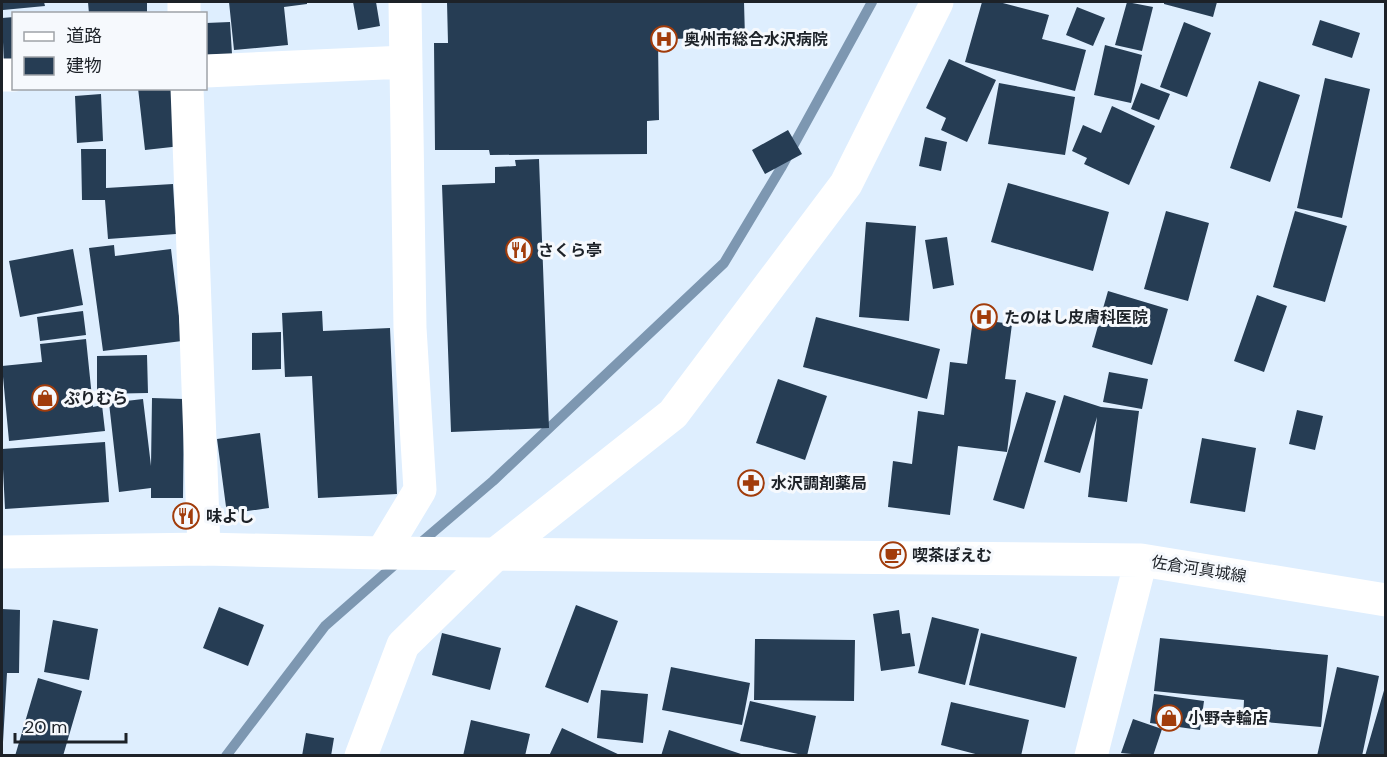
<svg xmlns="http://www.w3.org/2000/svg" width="1387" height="757" font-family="'DM Sans','Noto Sans JP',sans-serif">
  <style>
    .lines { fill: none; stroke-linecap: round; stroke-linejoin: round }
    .stream { stroke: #7d97b1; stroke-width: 10 }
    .building { fill: #263d54 }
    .street { stroke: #fff; stroke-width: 33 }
    .secondary { stroke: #fff; stroke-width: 33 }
    .labels { text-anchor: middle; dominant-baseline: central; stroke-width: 6; stroke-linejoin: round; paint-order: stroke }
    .poi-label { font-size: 16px; font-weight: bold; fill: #1d2228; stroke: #f6f9fd; text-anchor: start }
    .street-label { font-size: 16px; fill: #1d2228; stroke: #f6f9fd }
  </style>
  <rect width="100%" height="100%" fill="#deeefe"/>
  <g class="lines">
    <path class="stream" d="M418,545L493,481L724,263L781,168L872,2
      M226,756L325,626L399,561"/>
  </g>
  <path class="building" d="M2,2H44L45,6L3,10Z
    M88,2H147V14H89Z
    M229,2H307V4L284,7L288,45L234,50Z
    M353,2H376L380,26L358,30Z
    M447,2H744L745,38L658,39L659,120L647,121V154L490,155L489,150H435L434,43H448Z
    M982,2H999L1049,15L1042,39L1086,50L1075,91L965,62Z
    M1127,2L1153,7L1142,51L1115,45Z
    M1164,2H1217L1213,17L1164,4Z
    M1077,7L1105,18L1093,46L1066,35Z
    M14,17V65L4,66L2,18Z
    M1320,20L1360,33L1352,58L1312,45Z
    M230,22L232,54L206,55V23Z
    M1184,22L1211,33L1187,97L1160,87Z
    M1105,45L1142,55L1131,103L1094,95Z
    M949,59L996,80L967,142L941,130L946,118L926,108Z
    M1325,78L1370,89L1342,218L1297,208Z
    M1259,81L1300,95L1270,182L1230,168Z
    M999,83L1075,97L1065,155L988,144Z
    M1141,83L1170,94L1159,120L1131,109Z
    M138,88H174L181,146L145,150Z
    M101,94L103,141L77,143L75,96Z
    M1112,106L1155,126L1129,185L1084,164L1087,158L1072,151L1083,125L1101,133Z
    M788,130L802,154L765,174L752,150Z
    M925,137L947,142L941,171L919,166Z
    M81,149H106V188L173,184L176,234L108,239L105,200H82Z
    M539,159L549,428L451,432L442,185L495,183V167L516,166L515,160Z
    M1008,183L1109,212L1093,271L991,242Z
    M1166,211L1209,223L1188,301L1144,289Z
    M1295,211L1347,226L1325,302L1273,287Z
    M866,222L916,226L909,321L859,317Z
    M947,237L954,285L933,289L925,240Z
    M114,245L115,256L171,249L182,341L103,351L89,248Z
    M73,249L83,305L20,317L9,261Z
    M1108,291L1168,309L1152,365L1092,347Z
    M1257,295L1287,306L1264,372L1234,361Z
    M83,311L86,335L40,341L37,317Z
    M322,311L323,331L390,328L397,494L318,498L312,376L285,377L282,313Z
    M816,317L940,349L927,399L803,367Z
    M973,319L1012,324L1005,379L1016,380L1007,452L958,446L950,515L888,507L893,461L912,464L918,411L944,415L950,362L967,364Z
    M281,332V369L252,370V333Z
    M86,339L93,407L102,405L105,431L9,441L2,366L42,362L40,344Z
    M147,355L148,393L97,394V356Z
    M1109,372L1148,379L1142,409L1103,402Z
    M778,379L827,396L805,460L756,443Z
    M1026,392L1056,401L1024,509L993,500Z
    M1064,395L1101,407L1139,411L1127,502L1088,497L1097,417L1080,473L1044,462Z
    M152,398L184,399L183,498H151V488L119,492L109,403L143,399L151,466Z
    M1297,410L1323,416L1315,450L1289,444Z
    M260,433L269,508L227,514L217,439Z
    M1202,438L1256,448L1245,512L1190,503Z
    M105,442L109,502L5,509L2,449Z
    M576,605L618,621L588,703L545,687Z
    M219,607L264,625L248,666L203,648Z
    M2,609L20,610L19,673H7L3,742Z
    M899,610L902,634L910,633L915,666L881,671L873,614Z
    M932,617L979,629L965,685L918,673Z
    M53,620L98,629L89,680L44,672Z
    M442,633L501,648L490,690L432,675Z
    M981,633L1077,657L1065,708L969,685Z
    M1160,638L1328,655L1321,727L1243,720L1244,700L1154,691Z
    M755,639L855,640L854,701L754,700Z
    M671,667L750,683L742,725L662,710Z
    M1337,667L1379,676L1362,756H1317Z
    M38,678L82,691L63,756H15Z
    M1385,687L1386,756H1365Z
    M601,690L648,694L643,743L597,738Z
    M1154,694L1204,701L1200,730L1150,723Z
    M750,701L816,716L807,756L740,741Z
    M951,702L1029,720L1021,756H983L941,745Z
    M1133,719L1162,729L1153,756L1121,753Z
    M471,720L530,734L525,756H463Z
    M562,728L622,756H549Z
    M669,730L744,755V756H661Z
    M306,733L334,738L331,756H302Z"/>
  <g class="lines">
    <path class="street" d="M184,2V14
      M206,71L406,62
      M2,75H14
      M187,88L204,549
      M382,553L420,490L410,328L405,2
      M361,756L403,645L497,553L673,414L846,184L937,2"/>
    <path class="secondary" d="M2,552L204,549L382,553L1141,560L1386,600
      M1091,756L1141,560"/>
  </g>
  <defs>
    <g id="hospital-ring" transform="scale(1.35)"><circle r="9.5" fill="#f6f9fd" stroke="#a13c0b" stroke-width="1.5"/><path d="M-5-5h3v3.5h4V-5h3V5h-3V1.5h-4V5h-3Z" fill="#a13c0b"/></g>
    <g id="restaurant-ring" transform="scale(1.35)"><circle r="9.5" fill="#f6f9fd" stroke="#a13c0b" stroke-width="1.5"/><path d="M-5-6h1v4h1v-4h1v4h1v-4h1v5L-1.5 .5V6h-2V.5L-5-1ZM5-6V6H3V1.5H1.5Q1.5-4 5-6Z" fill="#a13c0b"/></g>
    <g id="shop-ring" transform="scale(1.35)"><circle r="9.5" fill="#f6f9fd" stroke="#a13c0b" stroke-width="1.5"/><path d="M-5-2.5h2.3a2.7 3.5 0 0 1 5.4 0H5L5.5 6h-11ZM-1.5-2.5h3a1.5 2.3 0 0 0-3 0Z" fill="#a13c0b"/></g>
    <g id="pharmacy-ring" transform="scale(1.35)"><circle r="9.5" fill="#f6f9fd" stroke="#a13c0b" stroke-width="1.5"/><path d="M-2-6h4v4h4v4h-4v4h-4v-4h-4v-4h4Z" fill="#a13c0b"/></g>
    <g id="cafe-ring" transform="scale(1.35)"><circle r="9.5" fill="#f6f9fd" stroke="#a13c0b" stroke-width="1.5"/><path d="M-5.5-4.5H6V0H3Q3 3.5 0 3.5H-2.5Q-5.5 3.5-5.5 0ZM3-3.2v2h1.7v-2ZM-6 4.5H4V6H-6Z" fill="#a13c0b"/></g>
  </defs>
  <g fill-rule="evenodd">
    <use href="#hospital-ring" x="664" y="39"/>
    <use href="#restaurant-ring" x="519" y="250"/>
    <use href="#hospital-ring" x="984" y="317"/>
    <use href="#shop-ring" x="45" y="398"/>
    <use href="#pharmacy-ring" x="751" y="483"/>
    <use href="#restaurant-ring" x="186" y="516"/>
    <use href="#cafe-ring" x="893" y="555"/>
    <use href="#shop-ring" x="1169" y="718"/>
  </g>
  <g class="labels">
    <g class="poi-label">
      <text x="684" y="39">奥州市総合水沢病院</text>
      <text x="538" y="250">さくら亭</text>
      <text x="1004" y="317">たのはし皮膚科医院</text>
      <text x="64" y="398">ぷりむら</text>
      <text x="771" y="483">水沢調剤薬局</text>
      <text x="206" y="516">味よし</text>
      <text x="912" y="555">喫茶ぽえむ</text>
      <text x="1188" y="718">小野寺輪店</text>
    </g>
    <g class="street-label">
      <text transform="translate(1199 569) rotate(9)">佐倉河真城線</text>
    </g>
  </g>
  <rect width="1387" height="757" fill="none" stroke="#1d2228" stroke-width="6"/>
  <rect x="12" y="12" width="195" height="78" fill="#f6f9fd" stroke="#9fa3a8" stroke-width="1.5"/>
  <rect x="24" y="32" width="30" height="9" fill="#ffffff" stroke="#9fa3a8" stroke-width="1.5"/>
  <text x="66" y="42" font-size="18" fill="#1d2228">道路</text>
  <rect x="24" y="57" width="30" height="18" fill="#263d54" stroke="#9fa3a8" stroke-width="1.5"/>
  <text x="66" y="72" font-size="18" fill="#1d2228">建物</text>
  <path d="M15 733v9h111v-9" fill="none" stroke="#1d2228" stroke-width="3"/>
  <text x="24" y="733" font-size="18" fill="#1d2228" stroke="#f6f9fd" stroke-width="4.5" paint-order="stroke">20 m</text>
</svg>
